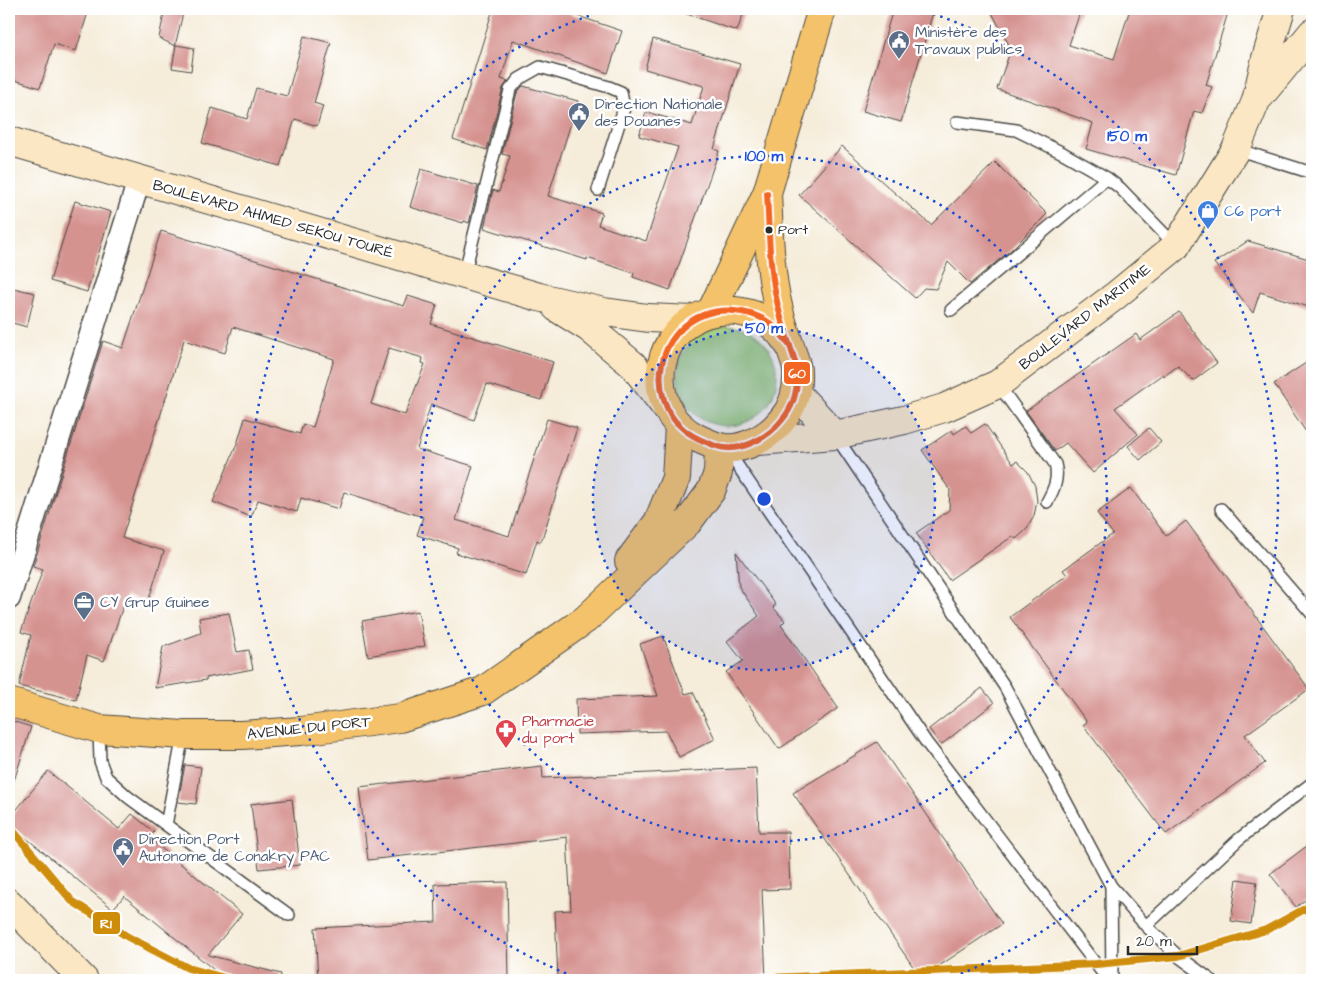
<svg xmlns="http://www.w3.org/2000/svg" width="1321" height="989" font-family="'Architects Daughter',sans-serif">
  <style>
    .green { fill: #97c471; stroke: #61784e }
    .building { fill: #d59390; fill-rule: evenodd }
    .lines { fill: none; stroke-linecap: round; stroke-linejoin: round }
    .lane-casing { stroke: #494845; stroke-width: 14 }
    .street-casing { stroke: #494845; stroke-width: 25 }
    .secondary-casing { stroke: #494845; stroke-width: 30 }
    .primary-casing { stroke: #494845; stroke-width: 30 }
    .lane { stroke: #fff; stroke-width: 11 }
    .street { stroke: #fff; stroke-width: 22 }
    .secondary { stroke: #fbe7c3; stroke-width: 28 }
    .primary { stroke: #f4c26a; stroke-width: 28 }
    .bus-1-casing { stroke: #fff; stroke-width: 10 }
    .bus-1 { stroke: #f26522; stroke-width: 6 }
    .rail-1-casing { stroke: #fff; stroke-width: 11 }
    .rail-1 { stroke: #ce8d09; stroke-width: 8 }
    .ring { fill: none; stroke: #1d4ed8; stroke-width: 2.5; stroke-dasharray: 2.5 5 }
    .bus-dot { fill: #2b2b2b; stroke: #fff; stroke-width: 2 }
    .labels { text-anchor: middle; dominant-baseline: central; stroke-width: 5; stroke-linejoin: round; paint-order: stroke }
    .bus-label { font-size: 14px; fill: #2b2b2b; stroke: #fff; text-anchor: start }
    .service-label { font-size: 15px; fill: #4e5e75; stroke: #fff; text-anchor: start }
    .shop-label { font-size: 15px; fill: #366cbe; stroke: #fff; text-anchor: start }
    .street-label { font-size: 15px; fill: #2b2b2b; stroke: #fff }
    .health-label { font-size: 15px; fill: #be3a42; stroke: #fff; text-anchor: start }
    .centre { fill: #1d4ed8; stroke: #fff; stroke-width: 2.5 }
    .ring-label { font-size: 15px; text-anchor: middle; font-weight: bold; fill: #1d4ed8; stroke: #fff; stroke-width: 5; stroke-linejoin: round; paint-order: stroke }
    .line-badge { stroke: #fff; stroke-width: 2 }
    .badge-label { font-size: 14px; text-anchor: middle; font-weight: bold; fill: #fff }
  </style>
  <rect width="100%" height="100%" fill="#fff"/>
  <filter id="ink" filterUnits="userSpaceOnUse"><feTurbulence type="fractalNoise" baseFrequency=".02" numOctaves="2"/><feDisplacementMap in="SourceGraphic" scale="10" xChannelSelector="R" yChannelSelector="G"/><feConvolveMatrix kernelMatrix="1 2 1 2 8 2 1 2 1" color-interpolation-filters="sRGB"/></filter>
  <filter id="wash" filterUnits="userSpaceOnUse"><feTurbulence type="fractalNoise" baseFrequency=".0096" numOctaves="4" result="noise"/><feDisplacementMap in="SourceGraphic" scale="20" xChannelSelector="R" yChannelSelector="G"/><feGaussianBlur stdDeviation="1.12" result="paint"/><feColorMatrix in="noise" values="0 0 0 0 0 0 0 0 0 0 0 0 0 0 0 0 0 1.4 0 .05"/><feComposite in="paint" operator="in"/></filter>
  <g filter="url(#wash)">
    <rect width="100%" height="100%" fill="#f5ecd9"/>
    <path class="green" d="M677 376a50 50 0 1 1 100 0a50 50 0 1 1-100 0Z"/>
    <g id="blocks">
      <path class="building" d="M9,9H89L76,51L54,44L40,88L9,78Z
        M165,9H184L175,46L159,38Z
        M493,9H557L622,31L608,73L513,40L501,79L508,81L503,88L487,150L453,139Z
        M682,9H745L737,31L681,12Z
        M893,9H934L901,122L863,111Z
        M990,9H1081L1069,45L1114,59L1130,9H1229L1206,85L1212,87L1202,113L1194,111L1176,175L1086,149L1093,123L997,89L1011,49Z
        M304,36L331,43L314,103L323,106L317,126L295,119L280,166L202,143L212,108L247,119L256,88L287,96Z
        M653,39L740,64L714,149L719,151L670,290L633,277L634,273L587,258V260L484,228L493,190L499,192L510,156L502,154L517,93L523,86L578,101L548,196L602,213L598,225L646,241L678,147L639,136L646,112L692,125L704,86L645,69Z
        M176,45L194,48L191,71L172,68Z
        M842,146L931,225L995,162L1047,214L1012,249L970,284L948,262L936,289L924,288L915,298L799,195Z
        M421,169L478,186L469,223L464,221L463,223L410,207Z
        M75,201L111,212L87,292L50,281Z
        M161,231L404,306L408,296L437,305L431,324L553,362L541,400L487,384L474,420L431,404L417,449L473,466L456,520L509,536L547,419L577,428L541,542L537,540L526,575L456,553L458,548L417,535L423,517L344,492L339,509L301,498L297,512L258,500L251,517L213,502L238,441L245,418L300,434L303,424L313,427L334,359L233,327L225,353L184,340L122,538L164,551L148,602L127,595L104,661L87,655L76,700L19,686L31,635L21,632L43,569L33,566L103,341L123,348ZM389,348L423,358L422,363L425,364L405,415L371,404Z
        M1248,241L1312,260V308L1260,292L1253,313L1214,263Z
        M9,287L35,293L27,327L9,322Z
        M1179,312L1217,363L1193,381L1178,366L1164,376L1163,374L1115,408L1138,434L1093,473L1066,443L1055,451L1026,411L1136,334L1140,340Z
        M1312,359V441L1274,384Z
        M985,424L1013,464L1017,461L1028,472L1035,486L1037,501L1034,516L1027,529L1016,539L1013,536L949,580L916,533L949,510L950,490L922,450L952,430L954,434L966,426L971,433Z
        M1149,428L1161,442L1140,460L1128,446Z
        M1131,488L1166,536L1186,521L1309,689L1245,735L1265,763L1166,834L1083,725L1087,722L1010,617L1067,575L1063,570L1113,534L1097,513Z
        M736,552L776,605L773,607L785,621L781,625L838,708L779,749L726,672L743,661L727,641L759,616L739,587Z
        M418,611L425,646L368,656L362,621Z
        M229,613L237,652L249,650L253,669L206,678V680L155,688L163,647L201,633L199,618Z
        M663,636L685,694L693,692L715,739L679,757L666,731L577,734L576,699L658,696L640,644Z
        M982,688L994,703L941,745L929,729Z
        M9,720L31,727L13,784L9,783Z
        M877,742L1002,924L921,978L793,793Z
        M185,765L201,767L196,804L178,802Z
        M542,766L543,778L756,768L759,832H788L790,889L762,890L766,980H558L555,911L571,910L567,837L368,860L359,787Z
        M48,771L119,829L132,814L154,832L149,838L242,914L208,955L281,974L280,980H217L219,974L124,896L113,909L9,824V819Z
        M292,799L300,865L259,869L251,804Z
        M1312,842V895L1296,907L1270,874Z
        M1237,879L1257,882L1251,924L1231,921Z
        M507,882L509,980H318L315,928L436,922L435,884Z"/>
    </g>
  </g>
  <g filter="url(#ink)">
    <use href="#blocks" fill-opacity="0" stroke="#494845" stroke-width="1"/>
    <g class="lines">
      <g class="lane-casing">
        <path id="lane" d="M957,122L1016,130L1063,153L1107,178L1120,188L1176,246
          M1236,149L1312,173
          M464,275L510,90L519,79L540,67L609,87L621,92L624,108L598,190
          M951,310L1107,178
          M998,384L1055,464C1059,479 1054,489 1047,502
          M835,435L1005,687L1111,886L1112,980
          M727,450L926,742L1108,980
          M1221,509L1312,614
          M99,729L100,761L106,777L128,797L289,915
          M166,825L183,735
          M1111,886L1146,926L1178,956L1211,980
          M1146,926L1239,839L1312,783
          M1311,980H1312"/>
      </g>
      <g class="street-casing">
        <path id="street" d="M9,598L139,180"/>
      </g>
      <g class="secondary-casing">
        <path id="secondary" d="M1260,96L1312,33
          M9,141L539,297L604,312L648,318L693,320
          M557,308L589,328L633,365L667,409
          M796,393L835,435
          M758,441L835,435L904,420L944,408L998,384L1115,296L1176,246L1236,149L1256,101L1266,58L1281,9
          M9,903L84,980"/>
      </g>
      <g class="primary-casing">
        <path id="primary" d="M767,193C769,230 769,269 778,306C781,320 786,335 791,349C793,356 797,364 797,371C798,389 794,406 782,420C768,438 739,454 716,446C703,441 690,436 680,426C673,420 667,409 664,400C648,350 689,301 742,312C753,314 767,319 775,328C781,333 785,340 790,346
          M711,312L767,193L822,9
          M629,561L658,522L676,478L679,426
          M9,702L99,729L183,735H242L301,731L400,718L483,691L586,619L688,522L711,491L718,473L719,447"/>
      </g>
      <use href="#lane" class="lane"/>
      <use href="#street" class="street"/>
      <use href="#secondary" class="secondary"/>
      <use href="#primary" class="primary"/>
      <g class="bus-1-casing">
        <path id="bus-1" d="M767,193C769,230 769,269 778,306C781,320 786,335 791,349C793,356 797,364 797,371C798,389 794,406 782,420C768,438 739,454 716,446C703,441 690,436 680,426C673,420 667,409 664,400C648,350 689,301 742,312C753,314 767,319 775,328C781,333 785,340 790,346"/>
      </g>
      <use href="#bus-1" class="bus-1"/>
      <g class="rail-1-casing">
        <path id="rail-1" d="M9,826L72,901L128,937L188,968L232,980
          M718,980L1096,964L1178,956L1266,930L1312,905"/>
      </g>
      <use href="#rail-1" class="rail-1"/>
    </g>
  </g>
  <circle cx="764" cy="499" r="171" fill="#1d4ed8" fill-opacity=".12"/>
  <g class="ring">
    <circle cx="764" cy="499" r="171"/>
    <circle cx="764" cy="499" r="343"/>
    <path d="M580 979A514 514 0 0 1 609 9M919 9A514 514 0 0 1 948 979"/>
  </g>
  <defs>
    <g id="civic-pin" transform="scale(1.125)"><path d="M0 17L-7.5 6A9.5 9.5 0 1 1 7.5 6Z" fill="#5c6f8a" stroke="#fff"/><path d="M-.6-6.5H3V-4.5H.6V-3L4-1V1h2V6H-6V1h2V-1L-.6-3ZM-1.2 2.5V6h2.4V2.5Z" fill="#fff"/></g>
    <g id="shop-pin" transform="scale(1.125)"><path d="M0 17L-7.5 6A9.5 9.5 0 1 1 7.5 6Z" fill="#3f7fe0" stroke="#fff"/><path d="M-5-2.5h2.3a2.7 3.5 0 0 1 5.4 0H5L5.5 6h-11ZM-1.5-2.5h3a1.5 2.3 0 0 0-3 0Z" fill="#fff"/></g>
    <g id="office-pin" transform="scale(1.125)"><path d="M0 17L-7.5 6A9.5 9.5 0 1 1 7.5 6Z" fill="#5c6f8a" stroke="#fff"/><path d="M-6-3h4V-5.5h4V-3h4V5H-6ZM-1-4.5V-3h2v-1.5ZM-6 0V1H6V0Z" fill="#fff"/></g>
    <g id="pharmacy-pin" transform="scale(1.125)"><path d="M0 17L-7.5 6A9.5 9.5 0 1 1 7.5 6Z" fill="#e0444e" stroke="#fff"/><path d="M-2-6h4v4h4v4h-4v4h-4v-4h-4v-4h4Z" fill="#fff"/></g>
  </defs>
  <g fill-rule="evenodd">
    <use href="#civic-pin" x="899" y="41"/>
    <use href="#civic-pin" x="579" y="113"/>
    <use href="#shop-pin" x="1208" y="211"/>
    <use href="#office-pin" x="84" y="602"/>
    <use href="#pharmacy-pin" x="506" y="730"/>
    <use href="#civic-pin" x="123" y="848"/>
  </g>
  <circle class="bus-dot" cx="769" cy="230" r="4.5"/>
  <g class="labels">
    <g class="bus-label">
      <text x="778" y="230">Port</text>
    </g>
    <g class="service-label">
      <text x="915" y="32">Ministère des<tspan x="915" dy="17">Travaux publics</tspan></text>
      <text x="595" y="104">Direction Nationale<tspan x="595" dy="17">des Douanes</tspan></text>
      <text x="100" y="602">CY Grup Guinee</text>
      <text x="139" y="839">Direction Port<tspan x="139" dy="17">Autonome de Conakry PAC</tspan></text>
    </g>
    <g class="shop-label">
      <text x="1224" y="211">C6 port</text>
    </g>
    <g class="street-label">
      <text transform="translate(273 219) rotate(16)">BOULEVARD AHMED SEKOU TOURÉ</text>
      <text transform="translate(1085 317) rotate(-38)">BOULEVARD MARITIME</text>
      <text transform="translate(309 728) rotate(-6)">AVENUE DU PORT</text>
    </g>
    <g class="health-label">
      <text x="522" y="721">Pharmacie<tspan x="522" dy="17">du port</tspan></text>
    </g>
  </g>
  <circle cx="764" cy="499" r="8" class="centre"/>
  <g class="ring-label">
    <text x="1127" y="141">150 m</text>
    <text x="764" y="161">100 m</text>
    <text x="764" y="333">50 m</text>
  </g>
  <g class="line-badge">
    <rect x="783" y="361" width="28" height="24" rx="5" fill="#f26522"/>
    <rect x="92" y="911" width="29" height="24" rx="5" fill="#ce8d09"/>
  </g>
  <g class="badge-label">
    <text x="797" y="378">60</text>
    <text x="106" y="928">R1</text>
  </g>
  <rect width="1321" height="989" fill="none" stroke="#fff" stroke-width="30"/>
  <path d="M1128 946v8h69v-8" fill="none" stroke="#2b2b2b" stroke-width="2.5"/>
  <text x="1136" y="946" font-size="15" fill="#2b2b2b" stroke="#ffffff" stroke-width="4" paint-order="stroke">20 m</text>
</svg>
